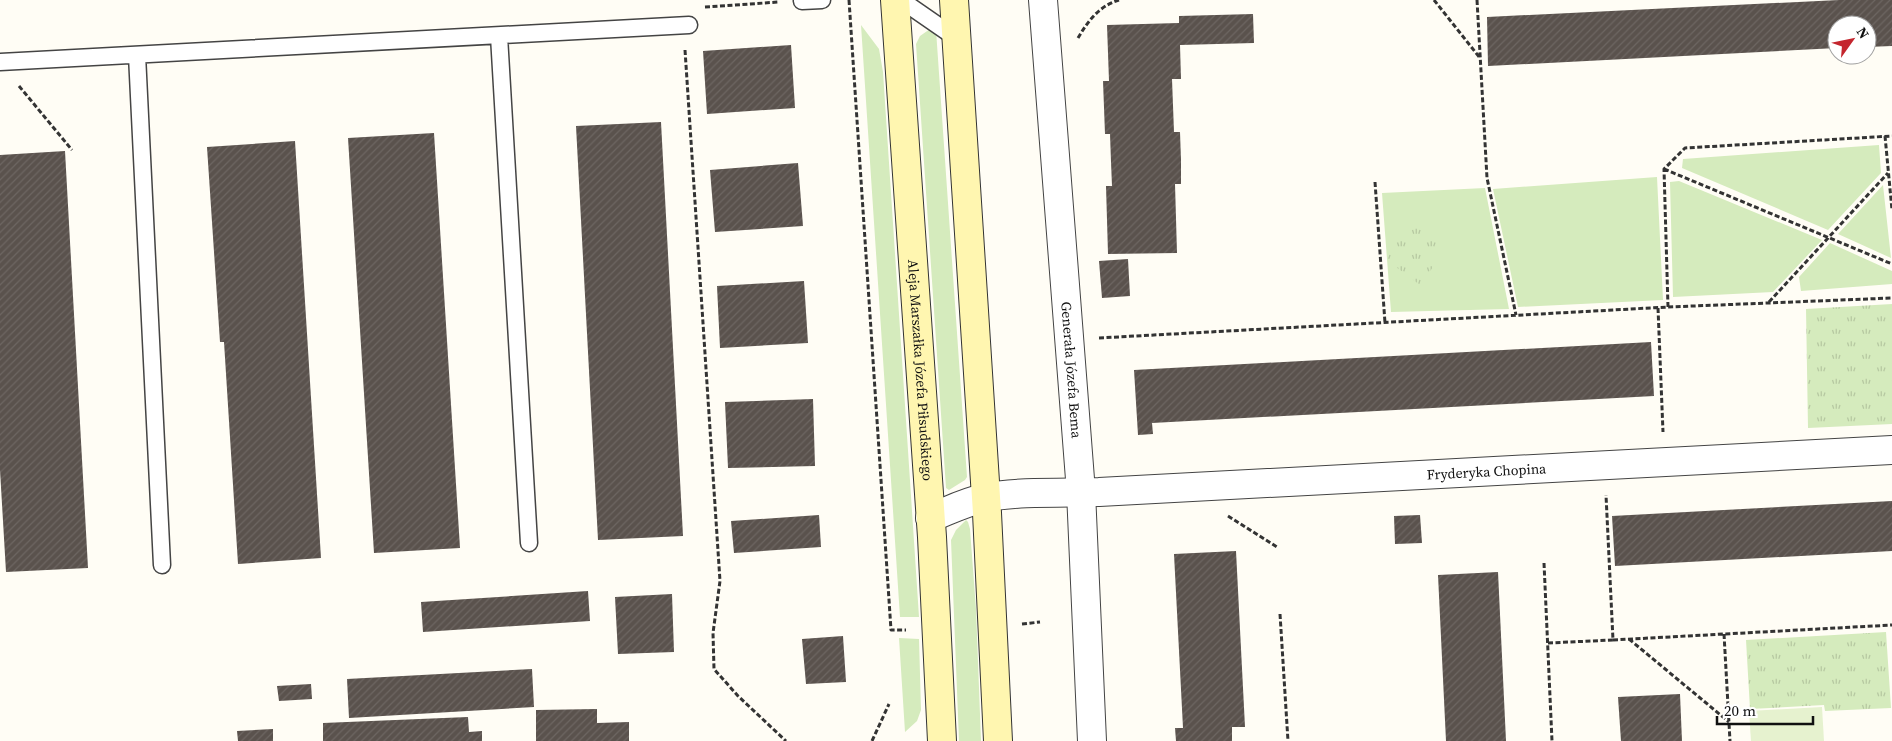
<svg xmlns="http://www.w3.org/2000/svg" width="1892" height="741" font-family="'Source Serif 4',serif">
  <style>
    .grass { fill: #d5ebbd }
    .park { fill: url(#park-tufts) }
    .pitch { fill: #e6f2cf }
    .building { fill: url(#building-hatch) }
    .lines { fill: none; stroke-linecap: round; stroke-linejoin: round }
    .lane-casing { stroke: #444; stroke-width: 19 }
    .street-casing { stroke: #444; stroke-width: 30 }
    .secondary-casing { stroke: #333; stroke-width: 30 }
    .path { stroke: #333; stroke-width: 3; stroke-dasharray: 5 2.5; stroke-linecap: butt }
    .lane { stroke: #fff; stroke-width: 16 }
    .street { stroke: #fff; stroke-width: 28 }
    .secondary { stroke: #fff6b0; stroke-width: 28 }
    .labels { text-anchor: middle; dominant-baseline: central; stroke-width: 5; stroke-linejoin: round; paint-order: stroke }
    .street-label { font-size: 14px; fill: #111; stroke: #fff }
  </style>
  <defs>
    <pattern id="park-tufts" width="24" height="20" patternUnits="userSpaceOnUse" patternTransform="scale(1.25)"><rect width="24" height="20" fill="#d5ebbd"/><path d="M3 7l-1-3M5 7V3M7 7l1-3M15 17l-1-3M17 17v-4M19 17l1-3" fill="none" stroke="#b6c8a1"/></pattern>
    <pattern id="building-hatch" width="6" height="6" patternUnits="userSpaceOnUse" patternTransform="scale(1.25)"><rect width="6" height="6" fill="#5a524d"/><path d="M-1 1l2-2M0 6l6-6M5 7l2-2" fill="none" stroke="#6d6662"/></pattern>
  </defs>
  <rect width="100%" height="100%" fill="#fffdf5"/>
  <path class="grass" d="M861,25L879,49L883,72L919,617H900Z
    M930,29L936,30L967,477L965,480L949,490L946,488L916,44L920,36Z
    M1879,145L1881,173L1828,230L1682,168L1683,159Z
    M1657,177L1663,300L1518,307L1493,189Z
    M1679,181L1822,240L1773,292L1673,297L1670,182Z
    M1883,185L1891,258L1838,234Z
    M1485,188L1509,309L1391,312L1382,193Z
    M1830,243L1892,271V284L1801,291L1799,277Z
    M966,520L968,522L970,529L976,609L981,741H959L951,540L956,530Z
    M899,638L919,639L921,710L917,721L905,732Z"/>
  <path class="park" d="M1411,216L1449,245L1420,285L1388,261L1387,243Z
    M1892,304V424L1808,428L1806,309Z
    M1886,632L1891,708L1825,711L1824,705L1750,709L1746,640Z"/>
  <path class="pitch" d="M1822,707L1824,741H1751L1749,711Z"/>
  <path class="building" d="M1839,0H1892V46L1867,47V25H1837V48L1488,66L1487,17Z
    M1253,14L1254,43L1180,45L1181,79H1172L1174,132H1180L1181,160V184H1175L1177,253L1108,254L1106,186H1112L1111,162L1110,134H1105L1103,81H1109L1107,25L1179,23V16Z
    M791,45L795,108L707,114L703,51Z
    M661,122L683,536L598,540L576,126Z
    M434,133L460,548L374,553L348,138Z
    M295,141L321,558L238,564L224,342H220L207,147Z
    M65,151L88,568L6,572L0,470V155Z
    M798,163L803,226L715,232L710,170Z
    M1128,259L1130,296L1102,298L1099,261Z
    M804,281L808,343L720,348L717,286Z
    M1651,342L1654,396L1152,423L1153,434L1138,435L1134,370Z
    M813,399L815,466L728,468L725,402Z
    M1892,501V551L1615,566L1612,516Z
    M819,515L821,547L734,553L731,521Z
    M1420,515L1422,543L1395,544L1394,516Z
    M1236,551L1245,727H1232V741H1176L1175,728H1183L1174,554Z
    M1498,572L1506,741H1446L1438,575Z
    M588,591L590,621L423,632L421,602Z
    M672,594L674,652L618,654L615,597Z
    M843,636L846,682L806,684L802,639Z
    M532,669L534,707L349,718L347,679Z
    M311,684L312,699L279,701L277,686Z
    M1680,694L1682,741H1621L1618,697Z
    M597,709V723L629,722V741H536V710Z
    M468,717L469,732L482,731V741H323V723Z
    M273,729V741H238L237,731Z"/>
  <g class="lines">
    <g class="lane-casing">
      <path id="lane" d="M901,0L956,38
        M802,1L822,0
        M499,36L529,543
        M137,55L162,565
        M0,62L689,25"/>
    </g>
    <g class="street-casing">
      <g id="street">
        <path id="s1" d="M1043,0L1081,492L1092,741"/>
        <path id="s2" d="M930,518C948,511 965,502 984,498C1018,491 1064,493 1099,492L1892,450"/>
      </g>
    </g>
    <g class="secondary-casing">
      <g id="secondary">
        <path id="s3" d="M895,0L932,537L942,741"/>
        <path d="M954,0L987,513L998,741"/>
      </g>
    </g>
    <path class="path" d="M849,0L891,630H906
      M1434,0L1480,58
      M1477,0L1487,178L1516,315
      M705,7L779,2
      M1078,38C1088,21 1099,6 1119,0
      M685,50L720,581L713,633L714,669L738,696L786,741
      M19,86L72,150
      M1885,136L1892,210
      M1664,169L1892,264
      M1375,182L1385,323
      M1769,302L1888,173
      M1668,307L1664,169L1685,148L1892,136
      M1658,308L1663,432
      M1099,338L1668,307L1892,298
      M1228,516L1277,547
      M1544,563L1552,741
      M1280,614L1288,741
      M1022,624L1040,622
      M1724,634L1730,741
      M1629,639L1729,722
      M1613,640L1892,625
      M1548,643L1613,640L1606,495
      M872,741L889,704"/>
    <use href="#lane" class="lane"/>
    <use href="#street" class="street"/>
    <use href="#secondary" class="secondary"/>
  </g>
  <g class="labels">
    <g class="street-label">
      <text stroke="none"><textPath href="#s3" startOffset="371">Aleja Marszałka Józefa Piłsudskiego</textPath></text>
      <text stroke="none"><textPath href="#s1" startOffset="371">Generała Józefa Bema</textPath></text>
      <text stroke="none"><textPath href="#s2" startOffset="561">Fryderyka Chopina</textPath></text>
    </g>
  </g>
  <g transform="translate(1852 40) rotate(57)"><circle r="24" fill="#ffffff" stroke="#a0a0a0"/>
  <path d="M0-4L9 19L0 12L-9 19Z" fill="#c4262e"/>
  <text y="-8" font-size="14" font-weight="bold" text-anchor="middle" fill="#111111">N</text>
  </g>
  <path d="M1717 716v8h96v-8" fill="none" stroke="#111111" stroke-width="2.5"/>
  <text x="1724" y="716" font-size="15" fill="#111111" stroke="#ffffff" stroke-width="4" paint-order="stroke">20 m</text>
</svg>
